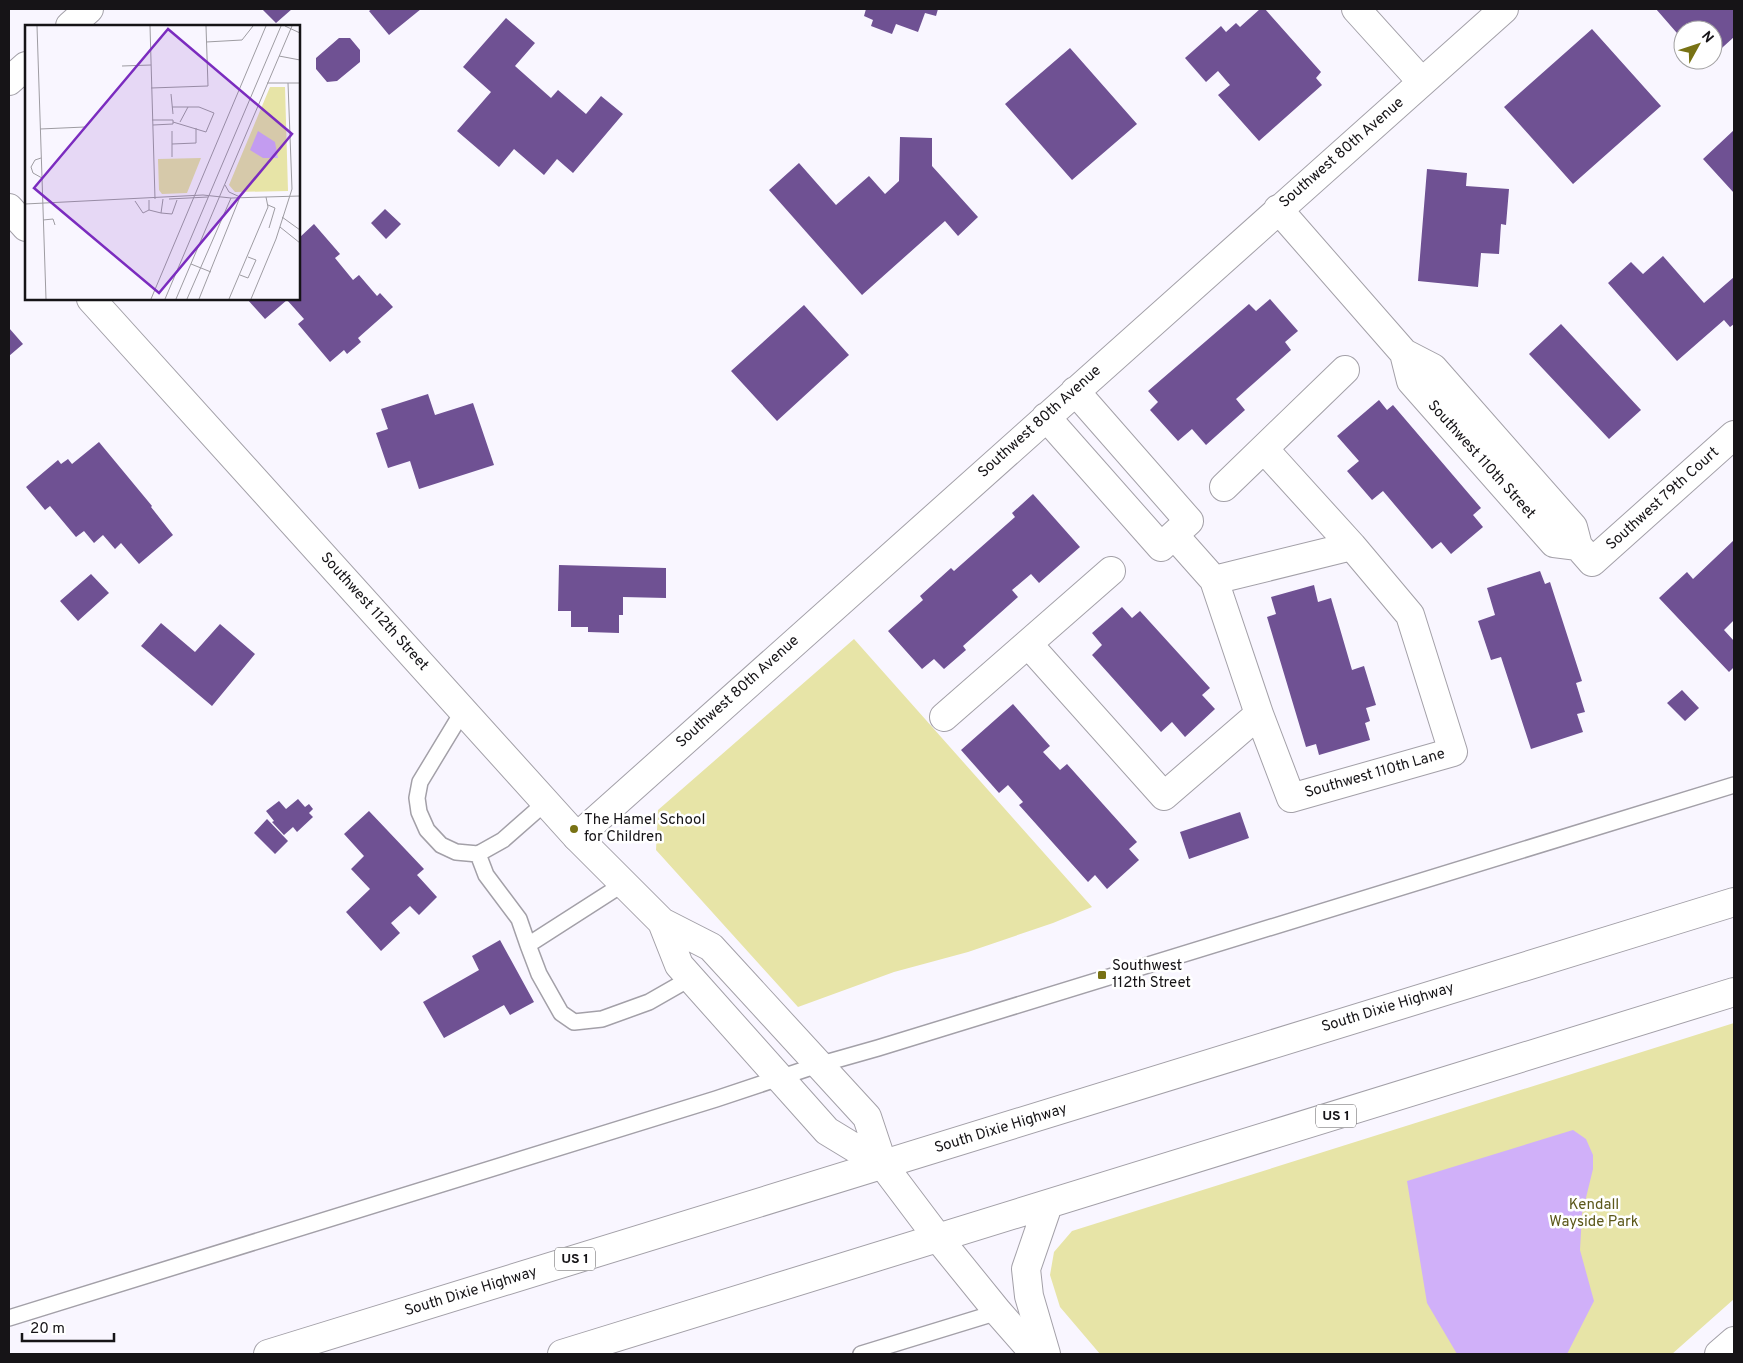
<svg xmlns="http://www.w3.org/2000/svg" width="1743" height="1363" font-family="Overpass,sans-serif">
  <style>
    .green { fill: #e7e4a7 }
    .water { fill: #d0b0f9 }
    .building { fill: #6f5193 }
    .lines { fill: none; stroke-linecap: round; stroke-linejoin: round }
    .service-casing { stroke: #a3a0a8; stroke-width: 18 }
    .minor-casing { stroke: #a3a0a8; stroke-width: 30 }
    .tertiary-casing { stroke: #a3a0a8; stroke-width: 30 }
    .secondary-casing { stroke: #a3a0a8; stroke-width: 30 }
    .trunk-casing { stroke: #a3a0a8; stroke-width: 30 }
    .service { stroke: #fff; stroke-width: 15 }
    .minor { stroke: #fff; stroke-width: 28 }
    .tertiary { stroke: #fff; stroke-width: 28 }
    .secondary { stroke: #fff; stroke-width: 28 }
    .trunk { stroke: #fff; stroke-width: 28 }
    .poi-dot { fill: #787214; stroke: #fff; stroke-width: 2 }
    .labels { text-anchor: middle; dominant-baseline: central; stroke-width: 5; stroke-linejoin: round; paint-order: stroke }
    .shield { fill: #fff; stroke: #5c5a5d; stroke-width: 1 }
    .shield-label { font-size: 14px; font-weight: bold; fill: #161417 }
    .street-label { font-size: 15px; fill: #161417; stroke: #fff }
    .poi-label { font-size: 15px; fill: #161417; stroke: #fff; text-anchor: start }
    .park-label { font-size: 15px; fill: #5b5719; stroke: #fff }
    .inset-road { fill: none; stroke: #9e9ca2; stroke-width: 1 }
    .view { fill: #7b2cbf; fill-opacity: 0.15; stroke: #7b2cbf; stroke-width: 2.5 }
    .inset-edge { fill: none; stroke: #161417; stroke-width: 2.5 }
  </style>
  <rect width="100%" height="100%" fill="#f9f6ff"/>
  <path class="green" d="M854,639L1092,907L1053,923L968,952L894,972L798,1007L656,850L658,810Z
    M1734,1023V1299L1672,1354H1100L1060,1307L1050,1275L1054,1252L1072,1231Z"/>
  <path class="water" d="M1573,1130L1586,1139L1593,1155V1169L1582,1214L1580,1250L1594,1301L1567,1354H1457L1427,1303L1407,1181Z"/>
  <path class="building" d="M262,9H292L276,23Z
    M372,9H421L389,35L369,11Z
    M866,9H938L936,16L925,13L918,32L896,24L892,34L871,26L873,20L864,16Z
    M1260,9H1265L1321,72L1316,78L1322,85L1259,141L1218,95L1230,85L1218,71L1206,82L1185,58L1221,26L1226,32L1236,23L1240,27Z
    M1656,9H1734V37L1713,56V30H1683V40Z
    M506,18L535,43L515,66L551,98L558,90L586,114L601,96L623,114L573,173L557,159L544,175L514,149L499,167L457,131L491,92L463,67Z
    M1592,29L1661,106L1573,184L1504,107Z
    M339,38H350L360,50V62L337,81L327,82L316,69V58Z
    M1070,48L1137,124L1072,180L1005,104Z
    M1734,130V193L1703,159Z
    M900,137L932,138V166L978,217L958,236L945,221L862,295L769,190L799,163L836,205L869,176L885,194L899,181Z
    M1427,169L1467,173L1466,186L1509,189L1506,225L1501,224L1499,254L1481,253L1478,287L1418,281Z
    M385,209L401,224L386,239L371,223Z
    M314,224L340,254L335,258L353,280L359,275L377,296L380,293L393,307L358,338L361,342L347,354L344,350L330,362L298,324L304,319L287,300L265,319L247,299H299V238Z
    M1663,256L1704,303L1734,277V324L1730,327L1724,320L1677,361L1608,283L1631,262L1643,274Z
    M1270,299L1298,331L1285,342L1291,350L1236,399L1245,410L1206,445L1192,429L1178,441L1150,410L1158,402L1148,391L1249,304L1256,311Z
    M804,305L849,355L777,421L731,371Z
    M1561,324L1641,410L1609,439L1529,354Z
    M9,328L23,344L9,356Z
    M428,394L435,415L473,403L494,465L419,489L410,461L388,468L376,433L388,429L381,409Z
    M1379,400L1387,410L1393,405L1481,508L1473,515L1483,527L1451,554L1441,542L1432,549L1383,491L1372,500L1347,471L1359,461L1337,436Z
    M99,442L152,506L151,507L173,535L139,564L121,543L115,549L103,535L94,543L84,531L76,537L50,506L45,510L26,487L58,460L61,464L68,459L72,464Z
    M1033,494L1080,547L1039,583L1031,574L1012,590L1018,597L963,646L966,650L944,669L934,659L922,669L888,631L923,600L920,596L951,568L954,571L1015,517L1012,513Z
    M1734,540V620L1724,630L1734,641V667L1729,672L1659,598L1687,572L1693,579Z
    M559,565L666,568V598L623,597V615H619V633L588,632V627H571V611H558Z
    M1540,571L1545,584L1550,582L1582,681L1576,683L1585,712L1577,714L1583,732L1531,749L1501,657L1491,660L1478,621L1495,615L1487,588Z
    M91,574L109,593L78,621L60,601Z
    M1314,585L1318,602L1331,598L1352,670L1364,666L1376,705L1366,708L1370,721L1365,723L1370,740L1319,755L1316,744L1306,747L1267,617L1276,614L1271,597Z
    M1122,607L1132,618L1140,611L1210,688L1202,695L1215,709L1185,737L1172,722L1161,732L1092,655L1102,645L1092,633Z
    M161,623L195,652L220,624L255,654L212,706L141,646Z
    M1682,690L1699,708L1685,721L1667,703Z
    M1013,704L1050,746L1043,752L1060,770L1067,764L1137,842L1129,849L1139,860L1107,889L1095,875L1088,882L1019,805L1023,802L1008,785L999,793L961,750Z
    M298,799L305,807L309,804L313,809L309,813L313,817L297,832L293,827L284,835L272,822L274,821L266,811L279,801L286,809Z
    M369,811L424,869L417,875L437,897L419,915L410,906L391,923L400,933L381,951L346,912L370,889L351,869L364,856L344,834Z
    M1240,812L1249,838L1189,859L1180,832Z
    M267,819L288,841L275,854L254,833Z
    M500,940L534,1002L510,1015L504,1005L444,1038L423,1002L479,970L472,956Z"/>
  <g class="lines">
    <g class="service-casing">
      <path id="service" d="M463,711L420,782L417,798L419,812L427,830L441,845L456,852L478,854L503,840L545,803
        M478,854L486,875L519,919L528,945L623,884
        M528,945L539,974L561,1013L574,1022L602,1019L649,1002L691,978
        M9,1318L716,1099L818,1065L878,1048L1734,785
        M861,1354L998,1312"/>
    </g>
    <g class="minor-casing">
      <path id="minor" d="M1356,9L1422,82
        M1278,209L1404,353L1433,368L1573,527L1578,546L1592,562L1734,435
        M1404,353L1411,381L1554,543L1578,546
        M1046,417L1161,547L1189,521L1075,391
        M1264,449L1352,546
        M1224,487L1345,370
        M1174,535L1214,580L1259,714L1291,798L1453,752L1410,615L1352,546L1214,580
        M1029,645L1164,796L1259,714
        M944,717L1111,571
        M577,837L1504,9
        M1719,1354L1734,1341"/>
    </g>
    <g class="tertiary-casing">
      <path id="tertiary" d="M70,26L89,9
        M9,81L26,66"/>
    </g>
    <g class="secondary-casing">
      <path id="secondary" d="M9,208L26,227
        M91,299L577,837L662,922L711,947L867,1117L883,1165L938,1238L998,1312L1035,1354
        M662,922L679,965L827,1131L883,1165"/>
    </g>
    <g class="trunk-casing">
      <path id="trunk" d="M268,1354L1734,902
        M562,1354L1734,992
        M1046,1354L1029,1296L1026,1269L1048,1205"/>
    </g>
    <use href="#service" class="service"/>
    <use href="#minor" class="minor"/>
    <use href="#tertiary" class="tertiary"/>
    <use href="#secondary" class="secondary"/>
    <use href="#trunk" class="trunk"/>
  </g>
  <g class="poi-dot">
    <circle cx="574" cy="829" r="5"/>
    <rect x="1097" y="970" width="10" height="10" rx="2.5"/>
  </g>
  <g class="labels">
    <g class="shield">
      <rect x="1316" y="1104.5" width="40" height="23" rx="4"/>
      <rect x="555" y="1247.5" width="40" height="23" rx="4"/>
    </g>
    <g class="shield-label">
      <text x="1336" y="1116">US 1</text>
      <text x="575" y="1259">US 1</text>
    </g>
    <g class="street-label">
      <text transform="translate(1342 153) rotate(-41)">Southwest 80th Avenue</text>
      <text transform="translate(1040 422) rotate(-42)">Southwest 80th Avenue</text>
      <text transform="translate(1481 460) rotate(48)">Southwest 110th Street</text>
      <text transform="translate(1663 499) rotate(-42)">Southwest 79th Court</text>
      <text transform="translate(374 612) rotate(48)">Southwest 112th Street</text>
      <text transform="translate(738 692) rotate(-42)">Southwest 80th Avenue</text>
      <text transform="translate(1375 774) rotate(-16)">Southwest 110th Lane</text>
      <text transform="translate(1388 1008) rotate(-17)">South Dixie Highway</text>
      <text transform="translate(1001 1129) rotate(-17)">South Dixie Highway</text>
      <text transform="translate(471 1292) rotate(-17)">South Dixie Highway</text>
    </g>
    <g class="poi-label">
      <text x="584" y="820">The Hamel School<tspan x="584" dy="17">for Children</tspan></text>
      <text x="1112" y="966">Southwest<tspan x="1112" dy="17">112th Street</tspan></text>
    </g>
    <g class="park-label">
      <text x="1594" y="1205">Kendall<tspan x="1594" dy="17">Wayside Park</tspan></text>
    </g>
  </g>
  <g transform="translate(25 25)">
    <rect width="275" height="275" fill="#f9f6ff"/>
    <path d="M245,62H260L263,166L210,167L204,160ZM176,133L162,168L137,169L134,165L133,134Z" fill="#e7e4a7"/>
    <path d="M233,106L250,117L253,133H238L225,125Z" fill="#d0b0f9"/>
    <path class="inset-road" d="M12,1L21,274M125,1L130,174M260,1L275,8M181,17L217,15L228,1M254,31L275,35M97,41L126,40M242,58H275M126,63L183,61L181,1M146,69L148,89M147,82H163M127,95H148V99L128,100M148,97L181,107L189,88L174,82H163L155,97M15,104L60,102M147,106V132M147,119L171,118V103M16,133L10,135L6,142L8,148L17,153M200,160L204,167L215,172M144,174L183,172M110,176L118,188L124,185V175M0,179L178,170L206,173L275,171M243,180L250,183L244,203M124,185L136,188L138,174M136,188L147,189L152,175M257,192L275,205M18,195L28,194L30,200M255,202L275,218M166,239L186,247M215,250L223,253L231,235L223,232M126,274L241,1M140,274L256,1M151,274L267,1M162,274L206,173M174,274L215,172M204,274L243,182L241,172M226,274L251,214L267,164L263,58"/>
    <path class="view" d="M143,4L267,109L134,268L9,163Z"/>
    <rect width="275" height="275" class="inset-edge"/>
  </g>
  <rect width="1743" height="1363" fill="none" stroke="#161417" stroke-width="20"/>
  <g transform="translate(1698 45) rotate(50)"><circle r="24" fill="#ffffff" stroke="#a2a1a2"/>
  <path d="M0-4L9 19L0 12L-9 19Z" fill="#787214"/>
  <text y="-8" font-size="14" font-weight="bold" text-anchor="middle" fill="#161417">N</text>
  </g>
  <path d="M22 1333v8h92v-8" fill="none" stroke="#161417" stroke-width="2.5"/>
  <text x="30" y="1333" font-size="15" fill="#161417" stroke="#ffffff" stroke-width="4" paint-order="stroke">20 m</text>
</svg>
